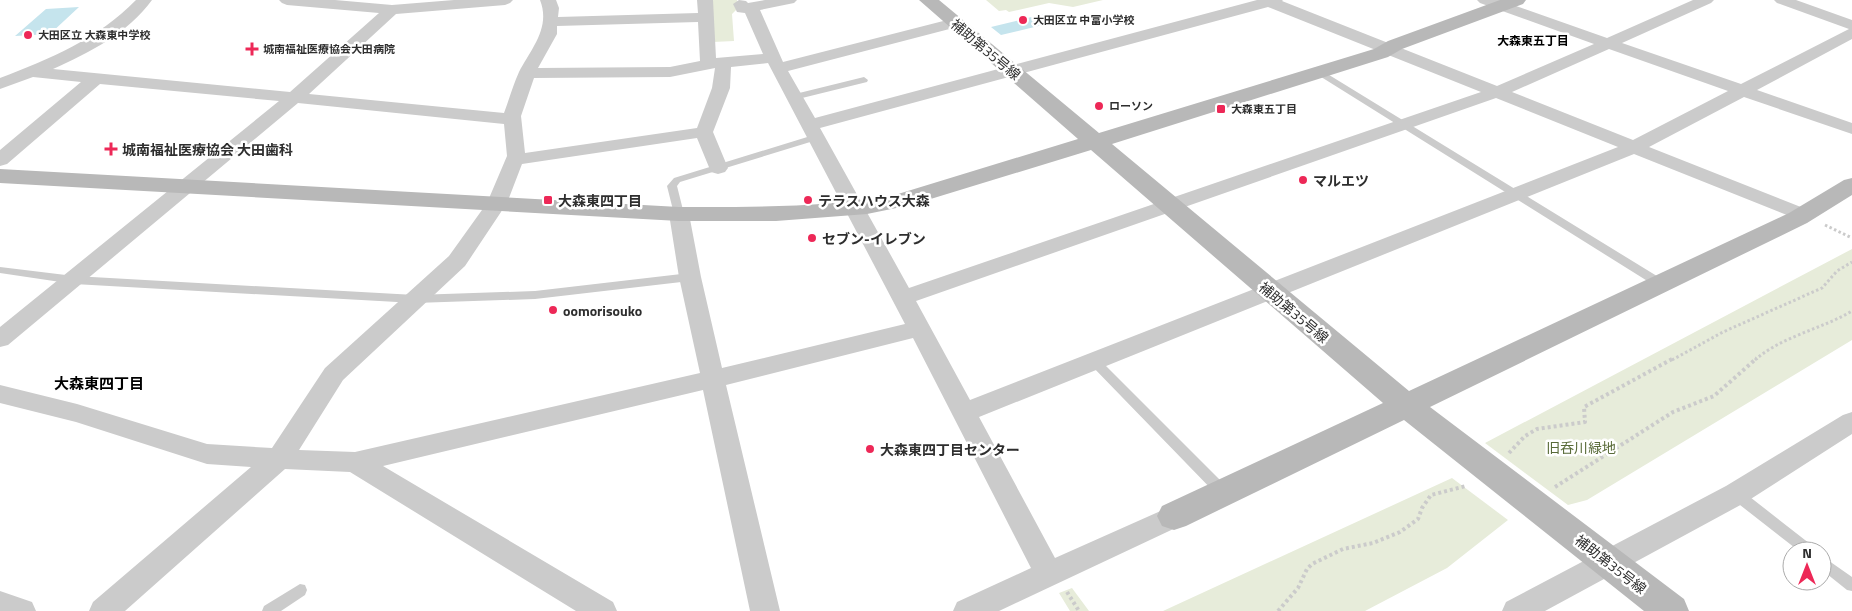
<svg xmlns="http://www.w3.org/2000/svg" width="1852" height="611" font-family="'Titillium Web','Noto Sans JP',sans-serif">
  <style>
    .green { fill: #e7ecda }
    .water { fill: #c5e4ed }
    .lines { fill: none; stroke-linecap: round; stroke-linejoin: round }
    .path-far1 { stroke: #cbcbcb; stroke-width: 3; stroke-dasharray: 2.5 2.5; stroke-linecap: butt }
    .path { stroke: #cbcbcb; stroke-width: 4; stroke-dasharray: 3 3; stroke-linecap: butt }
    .lane { fill: #cbcbcb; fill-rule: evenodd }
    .street { fill: #cbcbcb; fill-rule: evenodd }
    .secondary { fill: #b8b8b8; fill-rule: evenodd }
    .poi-dot { fill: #ed2857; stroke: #fff; stroke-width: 2 }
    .labels { text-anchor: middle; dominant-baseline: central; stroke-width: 5; stroke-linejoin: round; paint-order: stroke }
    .far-poi-label { font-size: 11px; font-weight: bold; fill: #2e2e2e; stroke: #fff; text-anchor: start }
    .far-neighbourhood-label { font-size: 12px; font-weight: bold; fill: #000; stroke: #fff }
    .street-label { font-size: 14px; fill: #2e2e2e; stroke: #fff }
    .poi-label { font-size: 14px; font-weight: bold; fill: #2e2e2e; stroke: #fff; text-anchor: start }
    .park-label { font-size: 14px; fill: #596b39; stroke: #fff }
    .neighbourhood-label { font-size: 15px; font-weight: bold; fill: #000; stroke: #fff }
  </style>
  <rect width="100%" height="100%" fill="#fff"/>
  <path class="green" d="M711,0H737L738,8L732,14L734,41L713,42Z
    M986,0H1103L1073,7L1049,3L1009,12L1006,10L999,11Z
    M1852,249V340L1587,500L1568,505L1485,443Z
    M1452,478L1508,520L1447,568L1365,611H1163Z
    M1072,588L1089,611H1070L1059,593Z"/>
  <path class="water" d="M79,7L50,34L15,36L46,9Z
    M1044,14L1055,22L1001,35L991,27Z"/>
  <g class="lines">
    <path class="path-far1" d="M1825,225L1852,238
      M1672,360L1723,332L1822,288L1837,271L1852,262
      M1755,360C1782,336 1822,329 1852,311"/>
    <path class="path" d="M1509,453L1525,436L1537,429L1585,422L1584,407L1674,358
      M1555,487L1673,412L1714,396L1757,358
      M1067,592L1079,611
      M1278,611L1298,588L1307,569L1312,564L1343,549L1373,543L1400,532L1418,519L1422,508L1431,495L1466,486"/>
    <path class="lane" d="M1321,70L1665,281L1666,284L1661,288L1657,287L1318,75V71Z
      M864,77L868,80L867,82L794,100L790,97L791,95Z
      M817,134L822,137L820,139L680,182L677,186L684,214L679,217L674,214L667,186L674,178Z
      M0,267L74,276L415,295L535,291L690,273L695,277L690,281L535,299L415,303L74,284L0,273Z
      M1093,356L1097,357L1228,488L1230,492L1228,496L1223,497L1218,496L1089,363L1087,360L1089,357Z
      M1736,489L1741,490L1814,547L1816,551H1799L1731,498L1729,494L1731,490Z
      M1822,556L1852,577V591L1847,590L1822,570Z
      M300,584L305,585L307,590L305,595L281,611H262L264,606Z"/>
    <path class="street" d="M136,0H152C128,33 89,53 53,69L290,92L379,13L287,5L282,3L279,0H335L392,5L454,0H513L510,3L505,5L396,14L309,94L504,113C509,100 513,85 519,72C531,49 551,28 540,0H556L559,8L558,17L698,13L697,0H713L716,58L763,54L745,13L737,12L733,4L739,0L746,1L748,3L765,0H797L794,3L760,10L783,62L955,18L961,20L963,23L961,26L788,71L815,118L1257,0H1283L1282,1L1497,86L1594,44L1480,3L1477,0H1499L1607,38L1693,0H1714L1711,3L1622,43L1741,84L1849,29L1777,3L1774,0H1796L1852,20V39L1757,90L1852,123V134L1744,97L1649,147L1811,211L1814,215L1811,219L1804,221L1797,219L1634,154L979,417L1055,558L1174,505L1184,508L1188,516L1184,524L999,611H953L957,602L1031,568L913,338L726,385L780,611H750L703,390L383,466L613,602L617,611H576L350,472L285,469L125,611H89L93,602L251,467L207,464L76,422L0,403V385L77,404L207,444L272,448L325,368L449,256L487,203L507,156L504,124L298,103L8,345L0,347V327L279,101L100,84L7,164L0,166V150L81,82L33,77L0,89V78C50,59 98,39 136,0ZM1268,7L1481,92L909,288L820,128ZM698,22L700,61L670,67L538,68L557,34V26ZM1609,49L1728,91L1633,140L1512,92ZM768,63L905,324L722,368L701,277L689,214L686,210L679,208L672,210L669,214L679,277L700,373L355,452L299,450L343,380L465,266L507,203L522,164L697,138L711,172L718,174L725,172L728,168L713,132L730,88L731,67ZM715,68L712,88L697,128L525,153L521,116L534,78L670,77ZM1496,98L1618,147L970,400L916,301Z
      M1852,412V434L1746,502L1545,611H1502L1506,602L1726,486L1843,415Z
      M0,591L32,602L36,611H0Z"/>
    <path class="secondary" d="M919,0H939L1099,133L1374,49L1388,41L1500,0H1526L1523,4L1402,49L1388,57L1112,144L1409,391L1789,213L1844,180L1852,178V195L1807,223L1430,407L1684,599L1689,611H1644L1404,420L1186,526L1174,530L1162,526L1157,516L1162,506L1383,403L1091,150L911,205L867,214L776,221H679L0,183V169L679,207C752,207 826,208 898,194L1078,139Z"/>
  </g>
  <g class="poi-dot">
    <circle cx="1023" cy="20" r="5"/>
    <circle cx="28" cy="35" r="5"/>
    <path d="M249.5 41.5h5v5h5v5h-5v5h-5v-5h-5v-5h5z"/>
    <circle cx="1099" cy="106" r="5"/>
    <rect x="1216" y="104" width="10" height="10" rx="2.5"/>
    <path d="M108.5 141.5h5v5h5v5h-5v5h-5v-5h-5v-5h5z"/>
    <circle cx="1303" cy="180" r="5"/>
    <rect x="543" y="195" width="10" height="10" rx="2.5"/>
    <circle cx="808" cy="200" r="5"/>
    <circle cx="812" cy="238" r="5"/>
    <circle cx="553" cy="310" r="5"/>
    <circle cx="870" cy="449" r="5"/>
  </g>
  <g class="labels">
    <g class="far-poi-label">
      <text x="1033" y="20">大田区立 中富小学校</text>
      <text x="38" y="35">大田区立 大森東中学校</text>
      <text x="263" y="49">城南福祉医療協会大田病院</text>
      <text x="1109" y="106">ローソン</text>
      <text x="1231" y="109">大森東五丁目</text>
    </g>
    <g class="far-neighbourhood-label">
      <text x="1533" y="40">大森東五丁目</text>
    </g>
    <g class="street-label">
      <text transform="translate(986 49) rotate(40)">補助第35号線</text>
      <text transform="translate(1294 312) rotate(40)">補助第35号線</text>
      <text transform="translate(1611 564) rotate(38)">補助第35号線</text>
    </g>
    <g class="poi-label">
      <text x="122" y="149">城南福祉医療協会 大田歯科</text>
      <text x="1313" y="180">マルエツ</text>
      <text x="558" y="200">大森東四丁目</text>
      <text x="818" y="200">テラスハウス大森</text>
      <text x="822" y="238">セブン-イレブン</text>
      <text x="563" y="310">oomorisouko</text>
      <text x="880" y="449">大森東四丁目センター</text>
    </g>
    <g class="park-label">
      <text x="1581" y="447">旧呑川緑地</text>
    </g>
    <g class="neighbourhood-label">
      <text x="99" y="383">大森東四丁目</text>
    </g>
  </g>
  <g transform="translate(1807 566)"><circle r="24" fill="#ffffff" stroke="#ababab"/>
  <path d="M0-4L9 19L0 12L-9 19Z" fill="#ed2857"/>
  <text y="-8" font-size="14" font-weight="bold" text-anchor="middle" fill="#2e2e2e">N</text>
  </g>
</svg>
